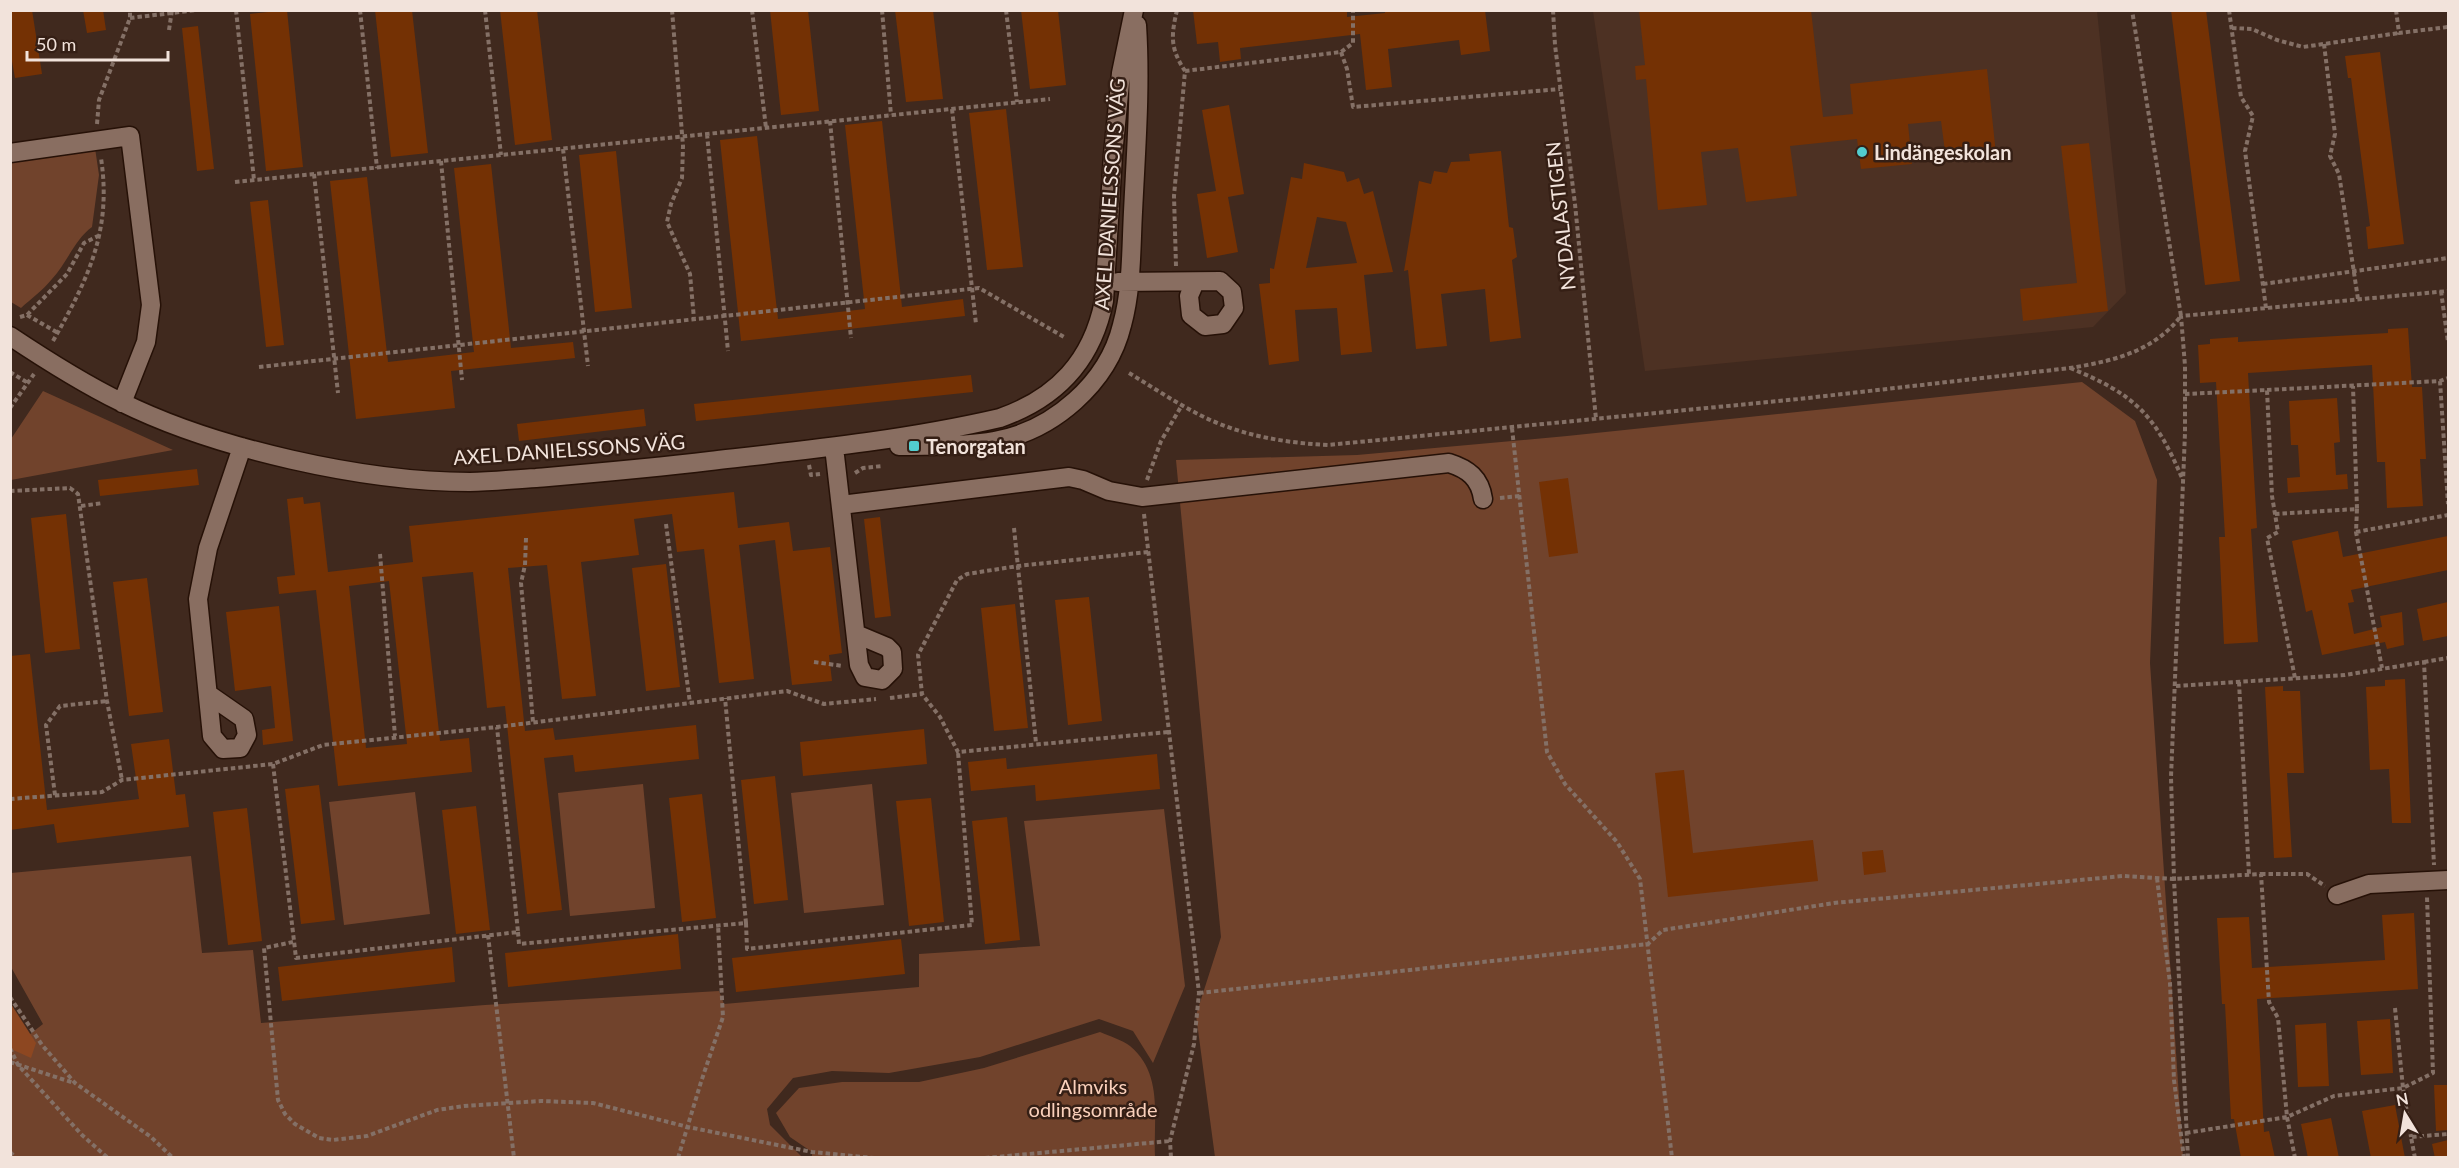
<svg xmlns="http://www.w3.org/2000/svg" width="2459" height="1168" font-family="Lato,sans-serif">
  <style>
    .built { fill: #4d3123 }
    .green { fill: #71432c }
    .forest { fill: #8d4721 }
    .building { fill: #743104; fill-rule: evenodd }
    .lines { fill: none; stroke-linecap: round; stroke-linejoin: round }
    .minor-casing { stroke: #261107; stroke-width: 21 }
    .path { stroke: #847066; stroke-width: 4; stroke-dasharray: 4.5 3; stroke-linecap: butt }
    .minor { stroke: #896e61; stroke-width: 18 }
    .poi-dot { fill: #52cdcf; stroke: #351f15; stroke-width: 2 }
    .labels { text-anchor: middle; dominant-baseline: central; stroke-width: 5; stroke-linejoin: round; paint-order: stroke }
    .poi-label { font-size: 20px; font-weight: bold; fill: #f2e3db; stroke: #351f15; text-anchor: start }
    .street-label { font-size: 20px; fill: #f2e3db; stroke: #351f15 }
    .park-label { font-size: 20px; fill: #fad0bb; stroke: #351f15 }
  </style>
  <rect width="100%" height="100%" fill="#40291e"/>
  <path class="built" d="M1593,11H2097L2126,293L2093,327L1645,371Z"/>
  <path class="green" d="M95,148L99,175L92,227C75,239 67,263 52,279C43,290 31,299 21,308L11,302L10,162Z
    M2082,382L2135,421L2157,480L2150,663L2183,1157H1215L1196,1015L1221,937L1176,460L1357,455L1567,436Z
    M43,391L173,450L11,480V439Z
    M643,784L655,908L570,916L558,793Z
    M872,784L884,905L804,913L791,793Z
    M415,792L430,914L344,925L329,802Z
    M1164,809L1185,986L1153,1063L1133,1031L1099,1019L980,1057L889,1073L832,1071L793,1078L767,1109L770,1125L802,1157L11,1158V1049L43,1024L11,967V873L191,856L202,953L253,950L261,1023L485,1005L719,991L724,1004L919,987V954L1040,946L1024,821Z
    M1100,1032C1109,1036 1122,1040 1130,1046C1164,1074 1153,1119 1155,1157H812V1152L790,1137L776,1113L799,1088L842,1082H919L984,1068Z"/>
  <path class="forest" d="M11,1004L36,1043L31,1058L11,1049Z"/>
  <path class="building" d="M10,10H32L42,74L15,78L10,50Z
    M83,10H103L106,30L87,33Z
    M287,10L303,167L266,171L250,14Z
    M375,10H412L428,153L391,157Z
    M500,10H537L552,140L515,145Z
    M770,10H808L819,111L781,115Z
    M895,10H933L943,99L906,102Z
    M1021,10H1058L1066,85L1030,89Z
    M1193,10H1347V17L1385,13V10H1485L1490,51L1461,55L1459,40L1388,49L1392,87L1366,90L1360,34L1240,48L1241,59L1220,62L1218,42L1197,44Z
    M1639,10H1811L1823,117L1853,114L1850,84L1987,69L1996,154L1946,159L1941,121L1908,124L1912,164L1861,169L1857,139L1790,146L1797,196L1746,202L1738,148L1701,152L1707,205L1658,210L1646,79L1636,80L1635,66L1645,65Z
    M2171,10H2206L2240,281L2205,285Z
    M198,26L214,169L197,171L182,28Z
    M2380,52L2404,244L2368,249L2366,227L2370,226L2351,78H2348L2345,56Z
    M1229,105L1244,194L1228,197L1238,252L1207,258L1197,194L1216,191L1202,110Z
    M1006,109L1023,267L987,270L969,113Z
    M882,121L902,307L963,299L965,316L741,341L720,140L757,136L778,319L865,309L845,125Z
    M2089,143L2108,311L2023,321L2020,289L2077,283L2061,146Z
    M616,151L632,308L595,312L579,155Z
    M1501,151L1509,227L1513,228L1517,257L1512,260L1521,338L1490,342L1485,289L1441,294L1447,346L1416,349L1408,270L1404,271L1419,181L1431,184L1434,171L1447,173L1451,162L1470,161L1469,154Z
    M1304,163L1344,172L1347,182L1359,178L1364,194L1373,191L1393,272L1364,275L1372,352L1341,355L1337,308L1295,310L1299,361L1269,365L1259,284L1270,283V268L1274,269L1291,177L1302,179ZM1317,217L1346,222L1357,263L1306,268Z
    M491,164L511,348L573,342L575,358L451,371L455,408L356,419L330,181L367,177L388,362L474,352L454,168Z
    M268,200L284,345L266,347L250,202Z
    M2408,328L2412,387H2422L2426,459H2420L2423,506L2387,508L2385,462H2377L2372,365L2248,373L2257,528L2251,529L2258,642L2224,644L2219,537H2225L2216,382L2200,383L2198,345L2210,344V339L2238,337V342L2388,333V329Z
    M971,375L973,392L696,421L694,404Z
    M2337,398L2340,442L2334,443L2336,475L2347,474L2348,489L2288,493L2287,478L2300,477L2298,445H2291L2289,401Z
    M644,409L646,426L519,441L517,424Z
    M197,469L199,485L100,496L98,480Z
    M1568,478L1578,553L1549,557L1539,482Z
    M734,492L738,528L789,522L793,551L830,547L842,653L829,655L832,681L792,685L775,540L739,545L754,679L719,683L704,549L677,552L672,514L634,519L639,555L581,562L596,696L562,699L547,565L508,568L525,731L553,728L555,740L696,725L699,759L575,772L573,755L544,758L562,910L527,914L505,706L487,708L473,572L422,577L440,741L469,738L472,772L338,786L316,590L279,594L277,577L295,575L287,499L303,497L304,504L320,502L328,572L413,562L409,526ZM389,581L407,744L366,748L349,586Z
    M66,514L80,649L45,653L31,518Z
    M880,517L891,616L875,618L864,519Z
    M2338,531L2343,557L2448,536V570L2351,590L2354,602L2348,603L2354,634L2382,627L2380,616L2402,612L2404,645L2387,649L2385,642L2322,655L2312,610L2306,612L2292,541Z
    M666,564L680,687L646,691L632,568Z
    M147,578L163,712L129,716L113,582Z
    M1089,597L1102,721L1068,725L1055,600Z
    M2448,602V636L2423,641L2417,609Z
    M1015,604L1028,728L994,731L981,608Z
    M279,606L293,741L263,745L262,730L275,728L271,686L235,691L226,612Z
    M30,654L47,810L139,799L131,744L169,739L176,795L185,794L189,827L57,843L54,824L10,830V656Z
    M2405,679L2411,823H2392L2389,769L2370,770L2366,687L2385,686V680Z
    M2283,686V691H2300L2304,773H2287L2292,857L2274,858L2265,687Z
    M924,729L927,764L803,776L800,742Z
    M1157,754L1160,789L1036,801L1035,785L971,791L968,762L1006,758L1007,769Z
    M1684,770L1693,853L1813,840L1818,881L1668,897L1655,773Z
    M775,776L788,900L754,904L741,780Z
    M319,785L335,920L301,924L285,789Z
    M702,794L716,918L682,922L669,798Z
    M931,798L944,922L909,926L896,801Z
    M476,806L490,930L456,934L442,810Z
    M247,808L262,941L228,945L213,812Z
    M1007,817L1020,940L985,944L972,821Z
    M1883,850L1886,872L1864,875L1862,852Z
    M2414,913L2418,989L2257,999L2264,1132L2269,1131L2275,1158H2241L2234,1119H2231L2225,1004H2222L2217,918L2249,917L2252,968L2385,960L2382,915Z
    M678,934L681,969L508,987L505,953Z
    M901,939L905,974L736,992L732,958Z
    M452,947L455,982L282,1001L278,967Z
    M2390,1019L2393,1073L2361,1075L2357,1021Z
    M2326,1023L2329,1086L2298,1087L2295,1025Z
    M2434,1085H2448V1130L2436,1131Z
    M2395,1105L2405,1158H2371L2362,1111Z
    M2331,1118L2339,1158H2308L2301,1124Z
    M2448,1140V1158H2435L2432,1144Z"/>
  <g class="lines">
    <g class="minor-casing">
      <path id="minor" d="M10,153L130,136L151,305L146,342L122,403
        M1118,282L1220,281L1232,292L1234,308L1223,324L1205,326L1191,315L1189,296L1195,282
        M10,336C46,360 82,383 121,402C216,449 364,482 470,482C492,482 514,479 536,478C594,473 653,468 710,461C807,450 905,440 1000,418C1057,398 1092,361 1104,301L1113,155L1121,73L1134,10
        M899,446C930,445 963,447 994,441C1053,431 1108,383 1122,325C1132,289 1131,249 1133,212C1136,149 1141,88 1137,25
        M834,447L859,665L865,677L882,680L893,669L892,652L887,647L856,634
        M841,505L1069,477L1083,480L1109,491L1142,497L1449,463C1468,469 1480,478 1483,499
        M208,694L244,719L247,735L240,748L223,749L212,736L198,599L208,548L242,447
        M2337,895L2369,884L2448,880"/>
    </g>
    <path class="path" d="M236,10L254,180
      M360,10L377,168
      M485,10L501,155
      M672,10L683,146L682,178L671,204L667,222L690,274L694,319
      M752,10L766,128
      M882,10L891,115
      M1006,10L1017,102
      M1553,10L1555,45L1575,204L1596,419
      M2229,10L2241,97L2253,116L2245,151L2266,308
      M2396,10L2399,33L2448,27
      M130,18L197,10
      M2232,28L2252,29L2277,40L2303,47L2399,33
      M169,30L172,10
      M2324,44L2335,134L2330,156L2339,174L2358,299
      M1341,52L1347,69L1353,107L1560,89
      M1185,71L1341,52L1353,43V10
      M952,109L976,324
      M830,121L851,338
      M97,124L99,100L130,18V10
      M707,134L728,351
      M563,149L588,366
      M441,161L462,380
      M314,174L338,393
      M235,182L1050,99
      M1176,266L1174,196L1185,71C1170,48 1171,36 1177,10
      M2263,284L2448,258
      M2441,291L2448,342
      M27,315L58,333
      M20,317L27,315L67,274L84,243L100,235
      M53,341C88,279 112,231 101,158
      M259,367L979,288L1064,337
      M2070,368C2134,394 2155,414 2182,478
      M10,372L28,383
      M1129,373C1154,388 1179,405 1206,418C1244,436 1286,443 1328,445L1799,399L2070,368C2113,361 2153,352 2181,316L2132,10
      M2440,381L2448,504
      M2267,390L2440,381L2448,378
      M2185,394L2267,390L2272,496L2278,532L2267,538L2295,678
      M10,408L34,374
      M1512,428L1547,752L1565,784L1617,842L1640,879L1672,1158
      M809,465L811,475L820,474
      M855,473L863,468L882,466
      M1147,480L1161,441L1182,405
      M10,491L70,488L78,494L107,701L122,780
      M1500,498L1520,496
      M81,506L103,503
      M2357,509L2356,532L2382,668
      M1144,514L1199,993L1194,1044L1170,1141L1171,1158
      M2275,514L2357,509L2353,386
      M666,524L690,703
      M1014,528L1036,743
      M2356,532L2448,515
      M526,538L525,565L521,583L533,722
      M1148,552L1018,566L967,574L957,580L918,655L922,694L940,717L958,752L1168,732
      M380,554L395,736
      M814,662L843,666
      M2424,662L2448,658
      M2239,682L2249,875
      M2176,686L2345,675L2424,662L2434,865
      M890,698L922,694
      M273,764L296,958L518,932L497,727
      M55,795L46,725L60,706L107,701
      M10,799L102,792L122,780L273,764L323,745L497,727L787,691L824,704L876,699
      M2261,874H2307L2325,886
      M2157,878L2170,983L2174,1080L2184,1158
      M746,923L747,949L972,925L958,752
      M518,932L519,944L746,923L725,698
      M488,935L514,1158
      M293,942L264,948L278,1100L285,1114L295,1124L319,1138L333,1140L367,1136L437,1110L464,1106L541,1101L593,1103L688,1127L812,1152L874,1158
      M1199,993L1648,944L1663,930L1834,903L2123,876L2174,879L2261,874L2269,1002L2278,1018L2287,1117L2295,1158
      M10,997L42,1045L75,1083L151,1137L173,1158
      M2395,1008L2403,1088L2433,1073L2427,897
      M10,1048L18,1065L82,1135L108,1158
      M10,1062L74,1083
      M2186,1133L2287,1117L2334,1096L2403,1088L2411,1137
      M10,1152L16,1158
      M678,1158L701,1082L723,1017L718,925
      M985,1158L1170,1141
      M2188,1158L2174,879L2171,777L2185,433V366L2181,316L2448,291
      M2415,1158L2411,1137L2448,1134"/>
    <use href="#minor" class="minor"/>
  </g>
  <g class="poi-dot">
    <circle cx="1862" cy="152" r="6"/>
    <rect x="908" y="440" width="12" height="12" rx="3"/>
  </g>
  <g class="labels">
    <g class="poi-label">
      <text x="1874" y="152">Lindängeskolan</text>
      <text x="926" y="446">Tenorgatan</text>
    </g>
    <g class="street-label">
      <text transform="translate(1109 194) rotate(-86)">AXEL DANIELSSONS VÄG</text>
      <text transform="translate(1560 216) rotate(-96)">NYDALASTIGEN</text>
      <text transform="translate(569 449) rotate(-4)">AXEL DANIELSSONS VÄG</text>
    </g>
    <g class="park-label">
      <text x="1093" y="1086">Almviks<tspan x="1093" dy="23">odlingsområde</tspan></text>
    </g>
  </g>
  <rect width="2459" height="1168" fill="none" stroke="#f2e3db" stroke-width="24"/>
  <g transform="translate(2405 1114) rotate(349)" stroke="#351f15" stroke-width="4.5" paint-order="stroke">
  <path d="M0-4.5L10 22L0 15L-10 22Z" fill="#f2e3db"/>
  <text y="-9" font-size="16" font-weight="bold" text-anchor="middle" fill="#f2e3db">N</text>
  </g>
  <path d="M27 51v9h141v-9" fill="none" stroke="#f2e3db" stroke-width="3"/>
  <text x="36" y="51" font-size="18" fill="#f2e3db" stroke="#351f15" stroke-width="4.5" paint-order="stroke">50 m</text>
</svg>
